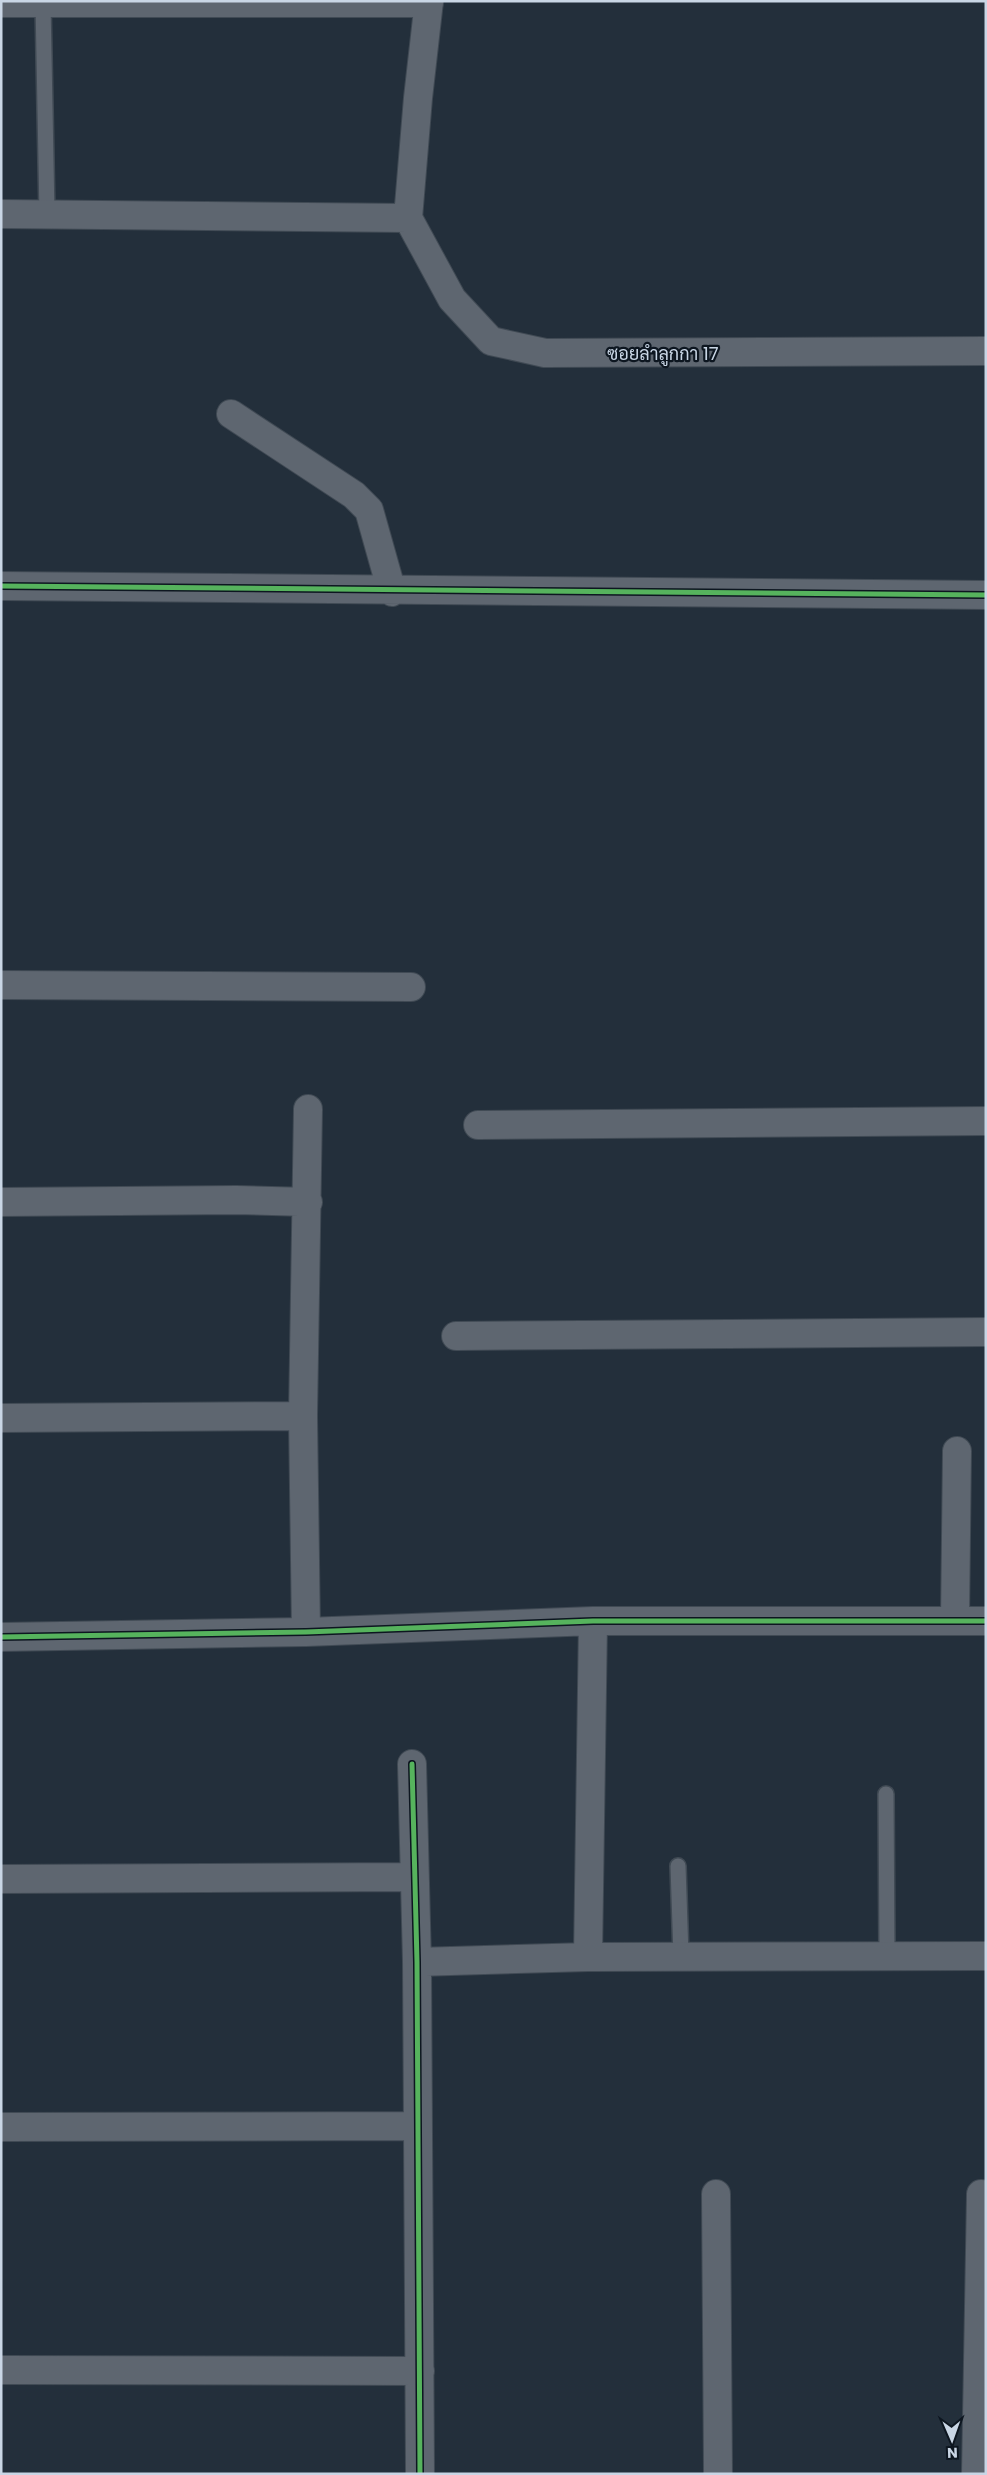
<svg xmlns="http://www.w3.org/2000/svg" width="987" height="2475" font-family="Poppins,Sarabun,sans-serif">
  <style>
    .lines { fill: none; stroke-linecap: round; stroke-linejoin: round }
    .lane-casing { stroke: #404a54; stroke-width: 18 }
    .street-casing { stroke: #404a54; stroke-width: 30 }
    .lane { stroke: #5e6670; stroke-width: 15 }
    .street { stroke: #5e6670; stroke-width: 28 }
    .cycleway-casing { stroke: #0d1620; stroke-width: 8 }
    .cycleway { stroke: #56b35d; stroke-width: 5 }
    .labels { text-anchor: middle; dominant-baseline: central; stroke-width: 4.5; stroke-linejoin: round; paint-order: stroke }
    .street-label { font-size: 18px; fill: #c9d6e5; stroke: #0d1620 }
  </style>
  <rect width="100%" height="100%" fill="#232f3b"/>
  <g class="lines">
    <g class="lane-casing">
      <path id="lane" d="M43,3L47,215
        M886,1794L887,1956
        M678,1866L681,1956"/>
    </g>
    <g class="street-casing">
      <path id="street" d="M1,3H429
        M1,214L408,218
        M408,218L452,299L491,341L545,353L986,351
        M408,218L418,98L429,1
        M231,414L354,495L369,510L392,592
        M1,586L986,595
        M1,985L411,987
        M478,1125L986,1121
        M1,1202L236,1200L308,1202
        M456,1336L986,1332
        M1,1418L303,1416
        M955,1621L957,1451
        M306,1632L303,1416L308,1109
        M1,1637L306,1632L593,1621H986
        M412,1764L417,1962L420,2474
        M1,1879L414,1877
        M588,1957L593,1621
        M417,1962L588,1957L986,1956
        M1,2127L418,2126
        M716,2194L718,2474
        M1,2370L420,2371
        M976,2474L981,2194"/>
    </g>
    <use href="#lane" class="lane"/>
    <use href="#street" class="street"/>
    <g class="cycleway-casing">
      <path id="cycleway" d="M1,586L986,595
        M1,1637L306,1632L593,1621H986
        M412,1764L417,1962L420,2474"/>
    </g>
    <use href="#cycleway" class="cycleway"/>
  </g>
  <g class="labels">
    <g class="street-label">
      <text x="663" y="353">ซอยลำลูกกา 17</text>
    </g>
  </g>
  <rect width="987" height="2475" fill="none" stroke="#c9d6e5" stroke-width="5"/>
  <g transform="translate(952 2440) rotate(178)" stroke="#0d1620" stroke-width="4" paint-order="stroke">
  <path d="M0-4L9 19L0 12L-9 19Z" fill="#c9d6e5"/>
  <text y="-8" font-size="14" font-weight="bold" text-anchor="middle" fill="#c9d6e5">N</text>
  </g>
</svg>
